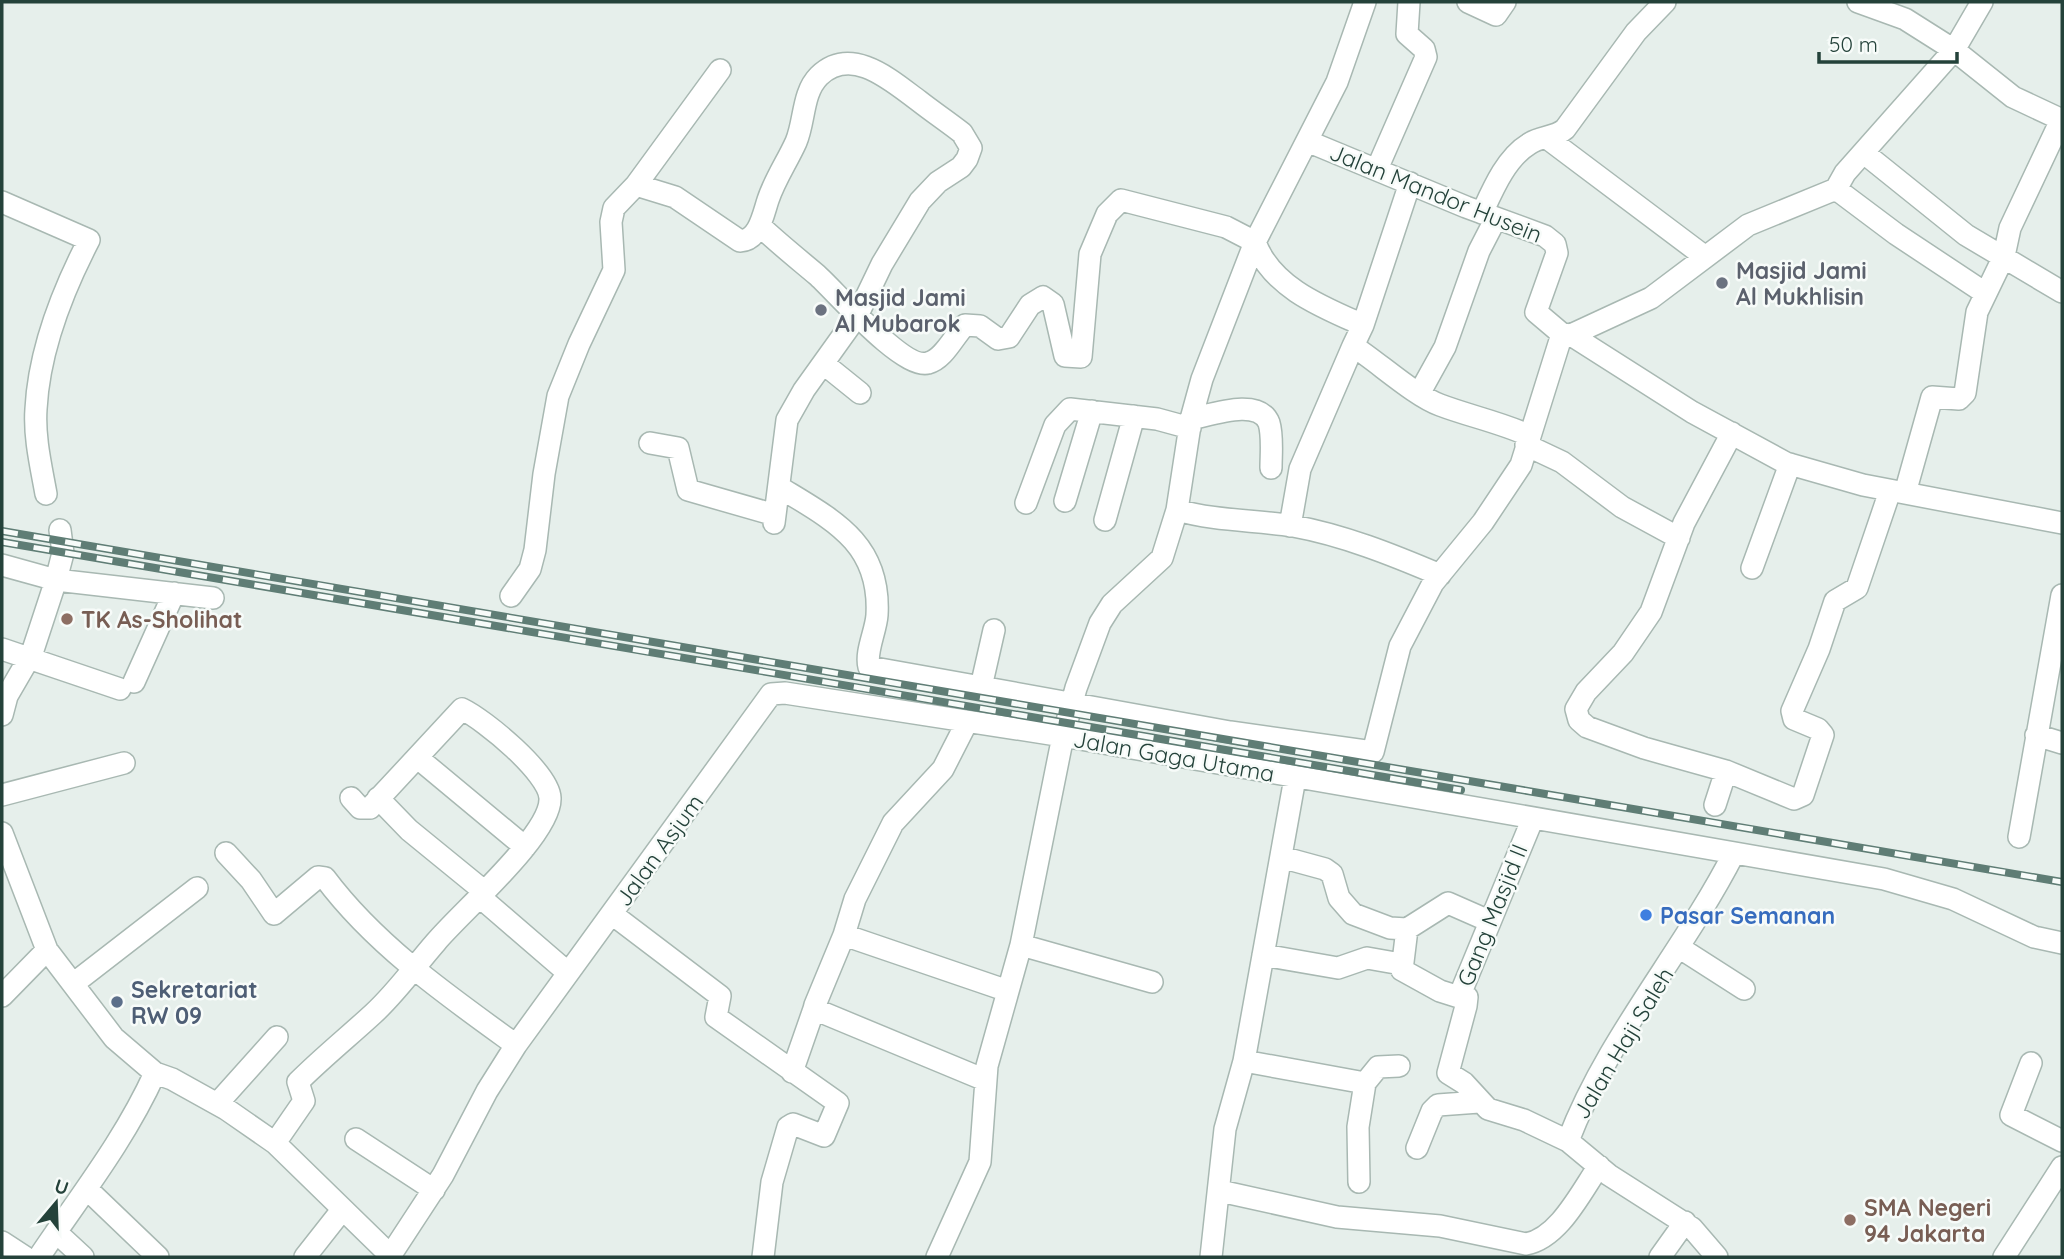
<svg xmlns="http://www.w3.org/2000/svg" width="2064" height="1259" font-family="Quicksand,sans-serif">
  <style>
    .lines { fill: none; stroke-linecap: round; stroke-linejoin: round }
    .minor-casing { stroke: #a8b8b2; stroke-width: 24 }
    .minor { stroke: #fff; stroke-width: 21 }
    .rail-casing { stroke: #5f7d75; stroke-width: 8 }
    .rail { stroke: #f7fbf9; stroke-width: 5; stroke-dasharray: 16; stroke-linecap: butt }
    .worship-dot { fill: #6b7280; stroke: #f7fbf9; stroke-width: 2.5 }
    .education-dot { fill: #8d6e63; stroke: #f7fbf9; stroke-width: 2.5 }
    .shop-dot { fill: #3f7fe0; stroke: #f7fbf9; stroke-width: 2.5 }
    .service-dot { fill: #5c6f8a; stroke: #f7fbf9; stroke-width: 2.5 }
    .labels { text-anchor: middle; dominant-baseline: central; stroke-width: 5; stroke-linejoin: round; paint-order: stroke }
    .street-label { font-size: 23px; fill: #24423a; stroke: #f7fbf9 }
    .worship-label { font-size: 23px; font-weight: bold; fill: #5b616d; stroke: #f7fbf9; text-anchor: start }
    .education-label { font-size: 23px; font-weight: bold; fill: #785e54; stroke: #f7fbf9; text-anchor: start }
    .shop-label { font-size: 23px; font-weight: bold; fill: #366cbe; stroke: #f7fbf9; text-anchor: start }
    .service-label { font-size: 23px; font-weight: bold; fill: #4e5e75; stroke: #f7fbf9; text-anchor: start }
  </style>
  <rect width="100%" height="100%" fill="#e6efeb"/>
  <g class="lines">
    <g class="minor-casing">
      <path id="minor" d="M1468,2L1496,15L1505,2
        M1858,2L1905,19L1954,50L2013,97L2062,120
        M1547,138L1704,256
        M1307,141L1466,207L1545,236L1555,244L1557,253L1536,312L1562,334
        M1864,153L1966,235L2062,292
        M1377,169L1426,57L1424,49L1407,34L1409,2
        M636,185L675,197L740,241C759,240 763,215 768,200C775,179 787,162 796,142C805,121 802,93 819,76C852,44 893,82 919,101C933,112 948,122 962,133L971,148L967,159L961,167L938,182L920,201L882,264L857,316L804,390L787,420L774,523
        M1836,189L1896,234L1985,293
        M2,202L89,240C62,292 39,350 36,409C34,437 41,466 46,494
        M1482,213C1493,189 1506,158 1529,144C1540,136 1555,138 1565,129L1636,32L1665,2
        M760,226C778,243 798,259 817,275C836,292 903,370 928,363C944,359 954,336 965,325L980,326L998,339L1009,337L1030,305L1043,297L1053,304L1065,356L1081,357L1090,254L1107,214L1121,200L1226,227L1255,242C1271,287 1322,307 1363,325L1353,346C1378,362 1415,396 1440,405C1469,416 1499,422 1528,435
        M1363,325L1410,183
        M1571,335L1692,412L1786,463L1863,485L2062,523
        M824,364L860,393
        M1419,394L1445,347L1479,251L1496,218
        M1191,419C1211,415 1259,397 1269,423C1273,436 1271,454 1271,468
        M650,443L678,448L688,490L775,515
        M1526,445L1562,462L1622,507L1679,538
        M779,487C833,520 881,543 877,615C876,631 865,652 869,667L981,687
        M1905,493L1932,397L1959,399L1965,393L1977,312L2004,256L2010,228L2061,120
        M1065,501L1092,411
        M1026,503L1055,425L1070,409L1157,419L1190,428
        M1177,510C1215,521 1254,520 1293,526C1343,535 1393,555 1440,575
        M1105,520L1134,416
        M1290,526L1300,469L1353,346
        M2,565L56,580L213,598
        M1752,568L1790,464
        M511,596L530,569L535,550L544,474L558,396L579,344L614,270L611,222L614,208L636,185L720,70
        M994,630L981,687L1230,732L1373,752L1400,646L1433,583L1483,522L1521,465L1562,334L1571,335L1651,298L1748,225L1836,189L1845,173L1954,50L1982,2
        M2,649L120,689
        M134,682L174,593
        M2,715L7,696L32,653L56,580L63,553L60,530
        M2036,735L2062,743
        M419,759L525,847
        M1726,771L1794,799L1803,795L1823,735L1818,729L1794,719L1792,711L1819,649L1835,601L1857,588L1890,491
        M2,795L124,763
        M378,798L409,830L485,892
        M1715,805L1726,771L1644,748L1587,727L1579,720L1576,709L1586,692L1623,653L1651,612L1684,523L1732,433
        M1533,818L1459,997H1467L1466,1006L1448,1073L1464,1083L1488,1109L1524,1120L1568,1141
        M2,833L47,950L114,1038L155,1073L172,1079L226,1109L275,1143L392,1257
        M2019,837L2062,595
        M226,853L251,880L274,914L318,877L325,878C375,945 448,996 516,1045
        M1281,857L1325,869L1332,874L1339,898L1353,914L1390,928L1407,929L1448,903L1489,921
        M480,897L567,972
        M612,914L720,996L716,1017L838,1103L824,1136L793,1124L788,1127L772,1182L763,1257
        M1407,929L1402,970L1440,991L1459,997
        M844,935L855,899L893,823L943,769L967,722
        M1021,945L1152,982
        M1680,948L1744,989
        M1263,955L1338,968L1367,958L1401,964
        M73,984L197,888
        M2,996L47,950
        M1244,1061L1365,1083L1378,1067L1399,1066
        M2031,1063L2011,1115L2062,1141
        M792,1072L814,1009
        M985,1080L814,1009L815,1005L844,935L1008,991
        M217,1104L277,1037
        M356,1139L434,1190
        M275,1143L304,1101L298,1082C322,1058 348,1037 373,1014C397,992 415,966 436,942C460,913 552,834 550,798C549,773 485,720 462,709L370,808H360L351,798
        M1417,1148L1432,1111L1438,1105L1479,1102
        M1359,1182L1358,1127L1365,1083
        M88,1190L158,1257
        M1220,1191L1337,1217L1440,1226L1526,1244C1559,1238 1581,1192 1599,1166
        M56,1232L83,1257
        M2,1242L25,1257
        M390,1256L443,1175L487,1091L516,1045L771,694L785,693L1063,736L1076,688L1100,623L1112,604L1162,558L1177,510L1191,419L1202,379L1255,242L1337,82L1365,2
        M39,1257C80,1196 124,1141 155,1073
        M305,1257L342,1210
        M937,1257L980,1162L987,1066L1021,945L1063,736L1884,879L1953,899L2034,937L2062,943
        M1211,1257L1225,1129L1244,1061L1295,778
        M1660,1257L1685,1222
        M1717,1257L1692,1228L1609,1175L1568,1141C1607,1038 1684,951 1734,853
        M2004,1257L2062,1167"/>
    </g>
    <use href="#minor" class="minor"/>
    <g class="rail-casing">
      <path id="rail" d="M2,531L2062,882
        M2,542L1461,790"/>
    </g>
    <use href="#rail" class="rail"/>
  </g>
  <g class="worship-dot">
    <circle cx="1722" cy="283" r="7"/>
    <circle cx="821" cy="310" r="7"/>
  </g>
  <g class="education-dot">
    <circle cx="67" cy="619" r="7"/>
    <circle cx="1850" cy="1220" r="7"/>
  </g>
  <circle class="shop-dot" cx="1646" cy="915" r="7"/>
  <circle class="service-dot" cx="117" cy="1002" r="7"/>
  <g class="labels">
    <g class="street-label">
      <text transform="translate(1436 193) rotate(22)">Jalan Mandor Husein</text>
      <text transform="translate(1174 756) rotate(10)">Jalan Gaga Utama</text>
      <text transform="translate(659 850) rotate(-54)">Jalan Asjum</text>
      <text transform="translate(1492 915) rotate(-68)">Gang Masjid II</text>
      <text transform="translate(1623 1043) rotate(-59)">Jalan Haji Saleh</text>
    </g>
    <g class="worship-label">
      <text x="1736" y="270">Masjid Jami<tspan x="1736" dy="26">Al Mukhlisin</tspan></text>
      <text x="835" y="297">Masjid Jami<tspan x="835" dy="26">Al Mubarok</tspan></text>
    </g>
    <g class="education-label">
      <text x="81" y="619">TK As-Sholihat</text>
      <text x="1864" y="1207">SMA Negeri<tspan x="1864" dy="26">94 Jakarta</tspan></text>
    </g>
    <g class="shop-label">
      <text x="1660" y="915">Pasar Semanan</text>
    </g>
    <g class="service-label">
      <text x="131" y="989">Sekretariat<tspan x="131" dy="26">RW 09</tspan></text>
    </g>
  </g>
  <rect width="2064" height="1259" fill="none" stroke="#24423a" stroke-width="7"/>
  <g transform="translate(56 1203) rotate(19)" stroke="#f7fbf9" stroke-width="5" paint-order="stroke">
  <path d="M0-5L12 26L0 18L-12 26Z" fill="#24423a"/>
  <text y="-10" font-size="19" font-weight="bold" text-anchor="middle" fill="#24423a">U</text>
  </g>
  <path d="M1819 52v10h138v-10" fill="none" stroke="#24423a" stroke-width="3.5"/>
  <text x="1829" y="52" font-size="21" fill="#24423a" stroke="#f7fbf9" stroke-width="5" paint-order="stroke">50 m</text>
</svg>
